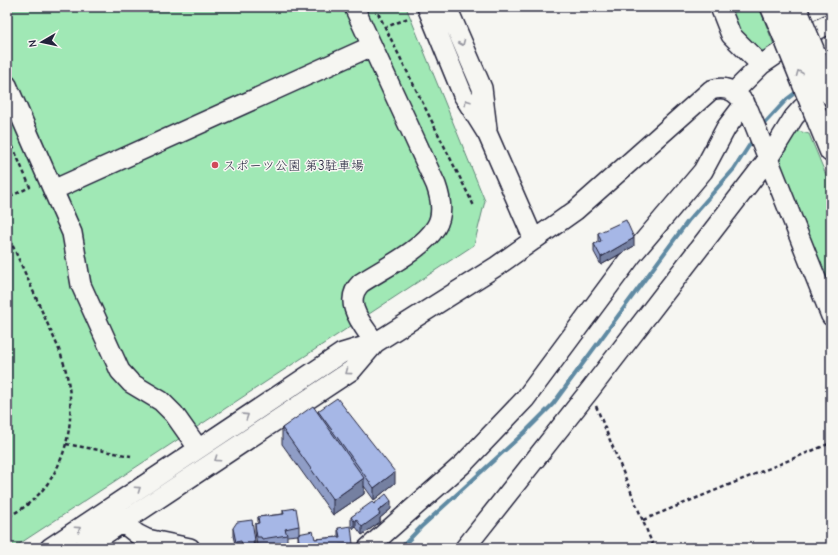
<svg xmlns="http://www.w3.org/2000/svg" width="838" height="555" font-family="'Comic Neue','Klee One',sans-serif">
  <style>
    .green { fill: #a0e8b5; stroke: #618578 }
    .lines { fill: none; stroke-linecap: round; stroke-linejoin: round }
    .stream { stroke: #5f8aa3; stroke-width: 4 }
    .minor-casing { stroke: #22223b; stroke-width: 22 }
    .highway-casing { stroke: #22223b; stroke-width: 25 }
    .path { stroke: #22223b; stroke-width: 2.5; stroke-dasharray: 4 3; stroke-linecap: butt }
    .minor { stroke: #f6f6f2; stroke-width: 19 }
    .highway { stroke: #f6f6f2; stroke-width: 22 }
    .highway-bridge-casing { stroke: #22223b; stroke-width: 25; stroke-linecap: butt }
    .highway-bridge { stroke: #f6f6f2; stroke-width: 22 }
    .wall { fill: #8f9dc6; stroke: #22223b }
    .shaded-wall { fill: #7480a1; stroke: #22223b }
    .building { fill: #a6b7e6; stroke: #22223b }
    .oneway { stroke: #9797a0 }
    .poi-dot { fill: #d1495b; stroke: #f6f6f2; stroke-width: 1.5 }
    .labels { text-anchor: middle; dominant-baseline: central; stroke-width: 3; stroke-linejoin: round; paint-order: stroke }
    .poi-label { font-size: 13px; fill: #22223b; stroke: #f6f6f2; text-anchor: start }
  </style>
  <rect width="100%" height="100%" fill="#f6f6f2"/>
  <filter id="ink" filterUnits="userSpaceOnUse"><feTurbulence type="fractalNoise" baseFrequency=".025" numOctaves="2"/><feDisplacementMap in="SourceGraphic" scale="8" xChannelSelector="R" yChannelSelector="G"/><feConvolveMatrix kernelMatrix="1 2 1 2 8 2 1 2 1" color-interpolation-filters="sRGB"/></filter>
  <g filter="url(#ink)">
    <path class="green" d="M7,7H406L485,201L474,245L13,548H7Z
      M720,7H759L774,45L760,57Z
      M795,130L809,134L831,187V304L777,172L779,151Z"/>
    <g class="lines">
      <path class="stream" d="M761,127L787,99L799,90
        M401,548L421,527L525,432L553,404L688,221L734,169L754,138"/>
      <g class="minor-casing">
        <path id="minor" d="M354,7L372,46
          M427,7L463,95L488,135L534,240
          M447,7L482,88L487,129
          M720,7L731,35L761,65
          M7,85L53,190
          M735,91L761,65L801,38L831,23
          M198,448L174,414L161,401L131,383L120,371L81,285L72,233L53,190L372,46L436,185C441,199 444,214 436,227C422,250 384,268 361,283C341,302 363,325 375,343
          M114,516L137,534L147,539L190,548
          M50,548L342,353L375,343L497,266L576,210L711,90C730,84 740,95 749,111L831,316
          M84,548L352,370L375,343
          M368,548L464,463L525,399L632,255L703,171L726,128L745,103
          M465,548L590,390L768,159L794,117L802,108L823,95"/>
      </g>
      <g class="highway-casing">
        <path id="highway" d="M772,7L784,35
          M795,7L802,24
          M819,122L831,151"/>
      </g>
      <path class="path" d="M375,7L474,206
        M384,28L408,18
        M7,133L30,187L7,198
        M7,233C19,260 32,288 44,316C51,332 59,347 64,364C81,421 65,490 7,517
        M596,406L654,548
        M66,444L131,456
        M643,520L831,443"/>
      <use href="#minor" class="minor"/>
      <use href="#highway" class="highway"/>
      <g class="highway-bridge-casing">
        <path id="highway-bridge" d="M802,24L831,94
          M784,35L819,122"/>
      </g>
      <use href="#highway-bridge" class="highway-bridge"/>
    </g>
    <path class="wall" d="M598,233L634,246L601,265L594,252V244L598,242Z
      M318,411L395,483L374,500L364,486V494L333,515L282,444V428L318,414Z
      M374,504L391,509L380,518V522L362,535L356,527L354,529L351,525V517Z
      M283,510L299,526V534L315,539L338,537V528L353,544V548H298V535L287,536V543L262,547L261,545H257L255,532V524L258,523V517L283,514Z
      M233,528L255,541V548H236L233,536Z"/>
    <path class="shaded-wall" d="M634,238V246L601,265V257Z
      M395,472V483L374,500V488Z
      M364,478V494L333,515V500Z
      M391,501V509L380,518V522L362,535V527L378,511Z
      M356,519V527L354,529V521Z"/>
    <path class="building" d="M626,220L634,238L601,257L594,244L601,241L598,233Z
      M337,398L395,472L374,488L318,411Z
      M313,406L364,478L333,500L282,428Z
      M386,494L391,501L378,511L380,514L362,527L356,519L354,521L351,517L372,502L374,504Z
      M296,508L299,526L285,529L287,535L262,539L261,537H257L255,524L259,523L258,517L284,514L283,510Z
      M252,520L255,541H253L254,548H243L241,541L236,542L233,528L237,522Z
      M351,526L353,544L339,545V548H300L298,534L313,531L315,539L340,537L338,528Z"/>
    <defs><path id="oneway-chevron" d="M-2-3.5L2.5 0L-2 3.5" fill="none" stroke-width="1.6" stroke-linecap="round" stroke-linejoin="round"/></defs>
    <g class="oneway">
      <use href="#oneway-chevron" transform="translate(462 43) rotate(67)"/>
      <use href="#oneway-chevron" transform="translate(799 73) rotate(-112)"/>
      <use href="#oneway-chevron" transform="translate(467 102) rotate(-123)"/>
      <use href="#oneway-chevron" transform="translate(348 372) rotate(143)"/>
      <use href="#oneway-chevron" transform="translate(246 416) rotate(-33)"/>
      <use href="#oneway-chevron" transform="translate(217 459) rotate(146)"/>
      <use href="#oneway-chevron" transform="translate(138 489) rotate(-34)"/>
      <use href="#oneway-chevron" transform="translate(78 529) rotate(-34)"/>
    </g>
  </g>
  <circle class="poi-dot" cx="215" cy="165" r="4"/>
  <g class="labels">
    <g class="poi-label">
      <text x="223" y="165">スポーツ公園 第3駐車場</text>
    </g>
  </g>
  <rect width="838" height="555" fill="none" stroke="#f6f6f2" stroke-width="24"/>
  <rect x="12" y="12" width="814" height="531" fill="none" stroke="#22223b" stroke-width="1.5" filter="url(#ink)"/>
  <g transform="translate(42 42) rotate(261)" stroke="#f6f6f2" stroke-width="3" paint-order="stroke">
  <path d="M0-3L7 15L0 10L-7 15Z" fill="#22223b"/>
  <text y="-6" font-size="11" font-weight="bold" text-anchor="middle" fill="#22223b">N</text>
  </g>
</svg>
